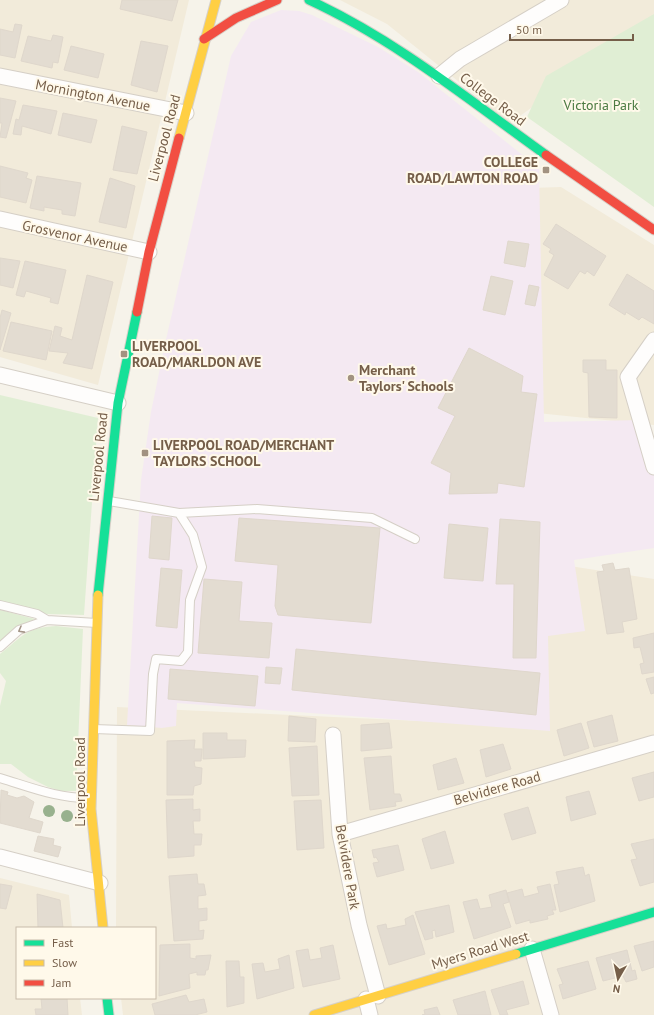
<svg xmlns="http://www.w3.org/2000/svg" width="654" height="1015" font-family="'PT Sans',sans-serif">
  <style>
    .residential { fill: #f2ebda }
    .education { fill: #f4e9f2 }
    .green { fill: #e0eed4 }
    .building { fill: #e3dcd1; stroke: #dfd7cc }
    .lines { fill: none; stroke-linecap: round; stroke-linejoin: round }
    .lane-casing { stroke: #d5cfc6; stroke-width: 10 }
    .street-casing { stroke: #d5cfc6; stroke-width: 17 }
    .fast-casing { stroke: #d6d0c8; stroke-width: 11 }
    .slow-casing { stroke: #d6d0c8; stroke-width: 11 }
    .jam-casing { stroke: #d6d0c8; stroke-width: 11 }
    .lane { stroke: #fefdfc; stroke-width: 8 }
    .street { stroke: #fefdfc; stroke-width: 15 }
    .fast { stroke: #16e098; stroke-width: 9 }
    .slow { stroke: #ffcf43; stroke-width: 9 }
    .jam { stroke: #f24e42; stroke-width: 9 }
    .tree { fill: #98b18e }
    .oneway { stroke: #a59688 }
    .poi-dot { fill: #a29281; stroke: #fff9ea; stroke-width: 1.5 }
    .labels { text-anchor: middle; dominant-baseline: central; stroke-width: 4; stroke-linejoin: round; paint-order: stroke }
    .street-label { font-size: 14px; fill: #755e49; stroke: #fff9ea }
    .park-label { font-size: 14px; fill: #4c7b42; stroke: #fff9ea }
    .poi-label { font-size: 14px; font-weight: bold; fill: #755e49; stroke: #fff9ea; text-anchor: start }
  </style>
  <rect width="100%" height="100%" fill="#f6f3ea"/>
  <path class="residential" d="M0,0H189L98,385L0,357Z
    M340,0H654V30L565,84L510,123L387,24Z
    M561,187L654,245V425L420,401L530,188Z
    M537,561L654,579V1015H123L121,998H155V928H116L117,707L528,726Z
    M0,878L69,895L72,928H17V998H80L82,1015H0Z"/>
  <path class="education" d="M281,10L299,11L312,15L378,47L418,72L539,168L544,422L642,420L654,463V548L574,560L585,631L548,636L550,731L177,703L176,726L162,728L127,725L141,480L151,412L165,344L231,56L251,22Z"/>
  <path class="green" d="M654,14V207L527,117L546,76Z
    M0,395L98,418L84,615L47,614L0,602Z
    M0,610L35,619L14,628L0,641Z
    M56,626L83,629L76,791H61L48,787L28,777L11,764H0V706L6,681L0,673V654C23,636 25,628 56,626Z"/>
  <path class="building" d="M122,0H178L172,21L120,9Z
    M15,24L22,25L15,58L0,55V29L13,32Z
    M53,35L63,37L58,63L53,62L52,68L21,61L28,36L51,41Z
    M141,41L168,46L157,92L131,85Z
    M71,46L104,54L98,78L64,70Z
    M0,98L16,101L6,138L0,137L2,123H0Z
    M23,105L57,111L51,134L22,126L21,135L13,134L16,119L19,120Z
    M63,113L97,120L91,143L58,135Z
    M122,126L147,132L137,174L113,170Z
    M0,166L28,173L26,178L32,180L26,203L0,197Z
    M37,176L81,183L75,216L62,214V210L44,207V211L30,208Z
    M110,178L135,186L126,228L99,222Z
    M556,224L606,256L594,276L587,271L585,274L580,271L568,289L544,275L554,255L549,252L551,249L543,244Z
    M508,241L529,244L525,267L504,263Z
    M0,258L20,261L13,288L0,285Z
    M25,261L66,270L58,304L50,302L51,298L26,291L24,297L16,295Z
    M627,274L654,291V324L642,317L639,320L626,312L625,315L609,305Z
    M87,275L113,282L92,369L63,363L68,353L49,351L55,326L62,328L60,336L72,340Z
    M491,276L513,281L505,315L483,310Z
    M529,285L539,287L535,306L525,304Z
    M2,310L11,313L0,350V318Z
    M11,322L52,331L46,360L3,351Z
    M469,348L523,376L521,392L537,394L524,487L498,483L497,493L449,494L451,473L431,463L455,416L438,408Z
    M583,360H606V370H617V418L589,417L588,373L583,372Z
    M152,516L172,518L169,560L149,558Z
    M239,518L380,528L371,623L278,615L275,606L278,565L235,561Z
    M500,519L540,522L536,658H513L514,584H496Z
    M449,524L488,528L483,581L444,578Z
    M613,563L615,570L629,568L637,619L622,622L624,632L607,634L597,572L604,571L602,565Z
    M161,568L182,570L177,628L156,626Z
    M204,579L242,582L239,621L272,623L269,658L198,653Z
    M654,633V672L642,674L640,664L644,663L640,647L634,648L633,638Z
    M296,649L540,673L536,715L292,690Z
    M266,667L282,668L280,684L265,683Z
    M170,669L258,676L255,706L168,699Z
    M654,677V693L651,694L646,679Z
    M612,715L618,741L594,747L587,722Z
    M289,716L316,719L315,742L288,741Z
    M389,723L392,748L361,751V725Z
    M581,723L589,748L564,756L557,730Z
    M203,733H227V740H246L245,757L203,759Z
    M195,740L194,749H202L201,761H194L195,767L202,768L201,784L194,786L193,795H167V741Z
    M503,744L511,769L486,777L480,750Z
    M317,746L319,795L292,796L289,748Z
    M391,756L394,794H400L402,801L395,802L396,806L370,810L364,758Z
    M456,758L464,783L438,790L433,765Z
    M654,772V797L639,801L632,778Z
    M1,790L8,792L7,795L17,798L24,796L34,802L29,818L43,822L40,833L0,823Z
    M589,791L596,814L571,821L566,797Z
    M193,799V810L200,809V821H193L194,834H202L201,845H194V856L168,858L166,800Z
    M321,800L324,848L297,850L294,801Z
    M528,807L536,833L512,840L504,814Z
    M445,831L454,863L431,869L422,839Z
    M38,836L54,839L53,845L61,847L58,857L34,851Z
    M654,839V882L640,886L631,860L637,859L631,844Z
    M398,845L404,870L377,877L373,863L379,862L376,857L374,858L372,850Z
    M583,867L585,876L589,874L595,901L560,912L554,885L559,884L556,872Z
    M197,874L198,884H204L206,895L198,896V909L207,908V920L199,921V931L204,930L203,939L174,941L169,876Z
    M0,884L12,886L6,909L0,908Z
    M550,884L556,910H552L554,914L547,916L548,919L530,923V920L516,924L507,893L522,889L524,897L539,893L537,887Z
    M506,890L509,902L503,904L511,927L474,939L463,902L477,899L480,909L492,907L489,895Z
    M37,894L60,900L63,928H38Z
    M449,905L454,932L436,937L435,930L432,931L433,938L425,940L415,912Z
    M413,915L425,954L389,965L377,926L386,924L387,929L406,925L405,919Z
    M654,941V967L642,971L634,946Z
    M190,944V958L196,959V956L211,955L208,970H206L205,975H197V972L189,974L190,988L159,996L160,945Z
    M333,945L340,979L303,987L296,951L308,949L310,960L322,958L320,948Z
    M627,950L632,971L635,970L637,979L626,982L623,976L603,981L596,958Z
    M289,955L294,988L257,999L252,964L263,963L265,972L280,969L278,959Z
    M226,961H239L240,977H244V1003L227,1007Z
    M588,961L596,989L563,999L559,985L563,984L557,969Z
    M523,981L529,1004L506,1010L508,1015H500L491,990Z
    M485,991L491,1015H458L453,1000Z
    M186,995L189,1002L204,999L207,1012L195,1015H155L152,1004Z
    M41,998H67L68,1015H36L35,1009H42Z
    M437,1007L440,1015H422L425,1014L424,1010Z"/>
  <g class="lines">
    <g class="lane-casing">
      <path id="lane" d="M179,513L257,509L372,518L415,539
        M0,605L37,614L47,620
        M0,647L19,630L47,620L97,623
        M94,729L150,731L153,674L156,659L181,661L188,652L190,600L202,567L193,535L179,513L109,501
        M0,778C30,787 59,799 91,798"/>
    </g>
    <g class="street-casing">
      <path id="street" d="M0,76L186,113
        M439,76L460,59L561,0
        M0,219L149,252
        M654,340L628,377L654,467
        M0,375L118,403
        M333,735L340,834L359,925L378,996
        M340,834L654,743
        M0,857L100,883
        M532,949L551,1015
        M366,999L370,1015"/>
    </g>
    <g class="fast-casing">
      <path id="fast" d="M309,0C396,40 469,100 546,155
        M98,595L118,403L137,312
        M516,954L654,912
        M107,998L109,1015"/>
    </g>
    <g class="slow-casing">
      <path id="slow" d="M179,138L216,0
        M98,595L91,809L103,928
        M314,1015L516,954"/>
    </g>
    <g class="jam-casing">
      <path id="jam" d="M204,39L236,18L277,0
        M546,155L654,230
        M137,312L149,252L179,138"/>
    </g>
    <use href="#lane" class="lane"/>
    <use href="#street" class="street"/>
    <use href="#fast" class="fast"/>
    <use href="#slow" class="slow"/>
    <use href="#jam" class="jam"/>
  </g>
  <g class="tree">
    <circle cx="49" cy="811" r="6"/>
    <circle cx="67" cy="816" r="6"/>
  </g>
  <defs><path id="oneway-chevron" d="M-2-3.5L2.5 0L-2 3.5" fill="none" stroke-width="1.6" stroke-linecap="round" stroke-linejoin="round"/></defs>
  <use class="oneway" href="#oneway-chevron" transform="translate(21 630) rotate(151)"/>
  <g class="poi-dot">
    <rect x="542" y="166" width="8" height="8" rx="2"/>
    <rect x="120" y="350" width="8" height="8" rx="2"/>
    <circle cx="351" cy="378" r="4"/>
    <rect x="141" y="449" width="8" height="8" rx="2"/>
  </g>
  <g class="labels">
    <g class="street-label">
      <text transform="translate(93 95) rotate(11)">Mornington Avenue</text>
      <text transform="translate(493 99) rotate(37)">College Road</text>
      <text transform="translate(164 138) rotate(-75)">Liverpool Road</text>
      <text transform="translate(75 236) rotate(12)">Grosvenor Avenue</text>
      <text transform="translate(98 457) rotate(-84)">Liverpool Road</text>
      <text transform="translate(80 782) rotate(-90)">Liverpool Road</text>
      <text transform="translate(497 788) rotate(-16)">Belvidere Road</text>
      <text transform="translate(348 867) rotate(80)">Belvidere Park</text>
      <text transform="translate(480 950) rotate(-17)">Myers Road West</text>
    </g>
    <g class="park-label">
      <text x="601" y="105">Victoria Park</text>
    </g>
    <g class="poi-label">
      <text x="538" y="162" text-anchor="end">COLLEGE<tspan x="538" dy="16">ROAD/LAWTON ROAD</tspan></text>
      <text x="132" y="346">LIVERPOOL<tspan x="132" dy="16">ROAD/MARLDON AVE</tspan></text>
      <text x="359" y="370">Merchant<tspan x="359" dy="16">Taylors' Schools</tspan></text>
      <text x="153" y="445">LIVERPOOL ROAD/MERCHANT<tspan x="153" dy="16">TAYLORS SCHOOL</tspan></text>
    </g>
  </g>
  <rect x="16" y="927" width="140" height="72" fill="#fff9ea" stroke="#c8bbaa"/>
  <rect x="24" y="940" width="20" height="6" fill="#16e098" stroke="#c8bbaa"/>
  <text x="52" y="947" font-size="12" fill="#755e49">Fast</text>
  <rect x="24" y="960" width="20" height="6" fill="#ffcf43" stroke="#c8bbaa"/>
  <text x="52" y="967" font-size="12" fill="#755e49">Slow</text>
  <rect x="24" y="980" width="20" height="6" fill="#f24e42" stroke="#c8bbaa"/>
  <text x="52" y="987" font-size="12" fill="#755e49">Jam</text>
  <g transform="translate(618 979) rotate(189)" stroke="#fff9ea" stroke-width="3" paint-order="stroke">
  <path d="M0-3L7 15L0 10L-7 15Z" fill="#755e49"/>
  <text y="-6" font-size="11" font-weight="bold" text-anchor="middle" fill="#755e49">N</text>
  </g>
  <path d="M510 34v6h123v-6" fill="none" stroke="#755e49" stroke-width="2"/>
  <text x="516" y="34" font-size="12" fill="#755e49" stroke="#fff9ea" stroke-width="3" paint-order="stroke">50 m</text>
</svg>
